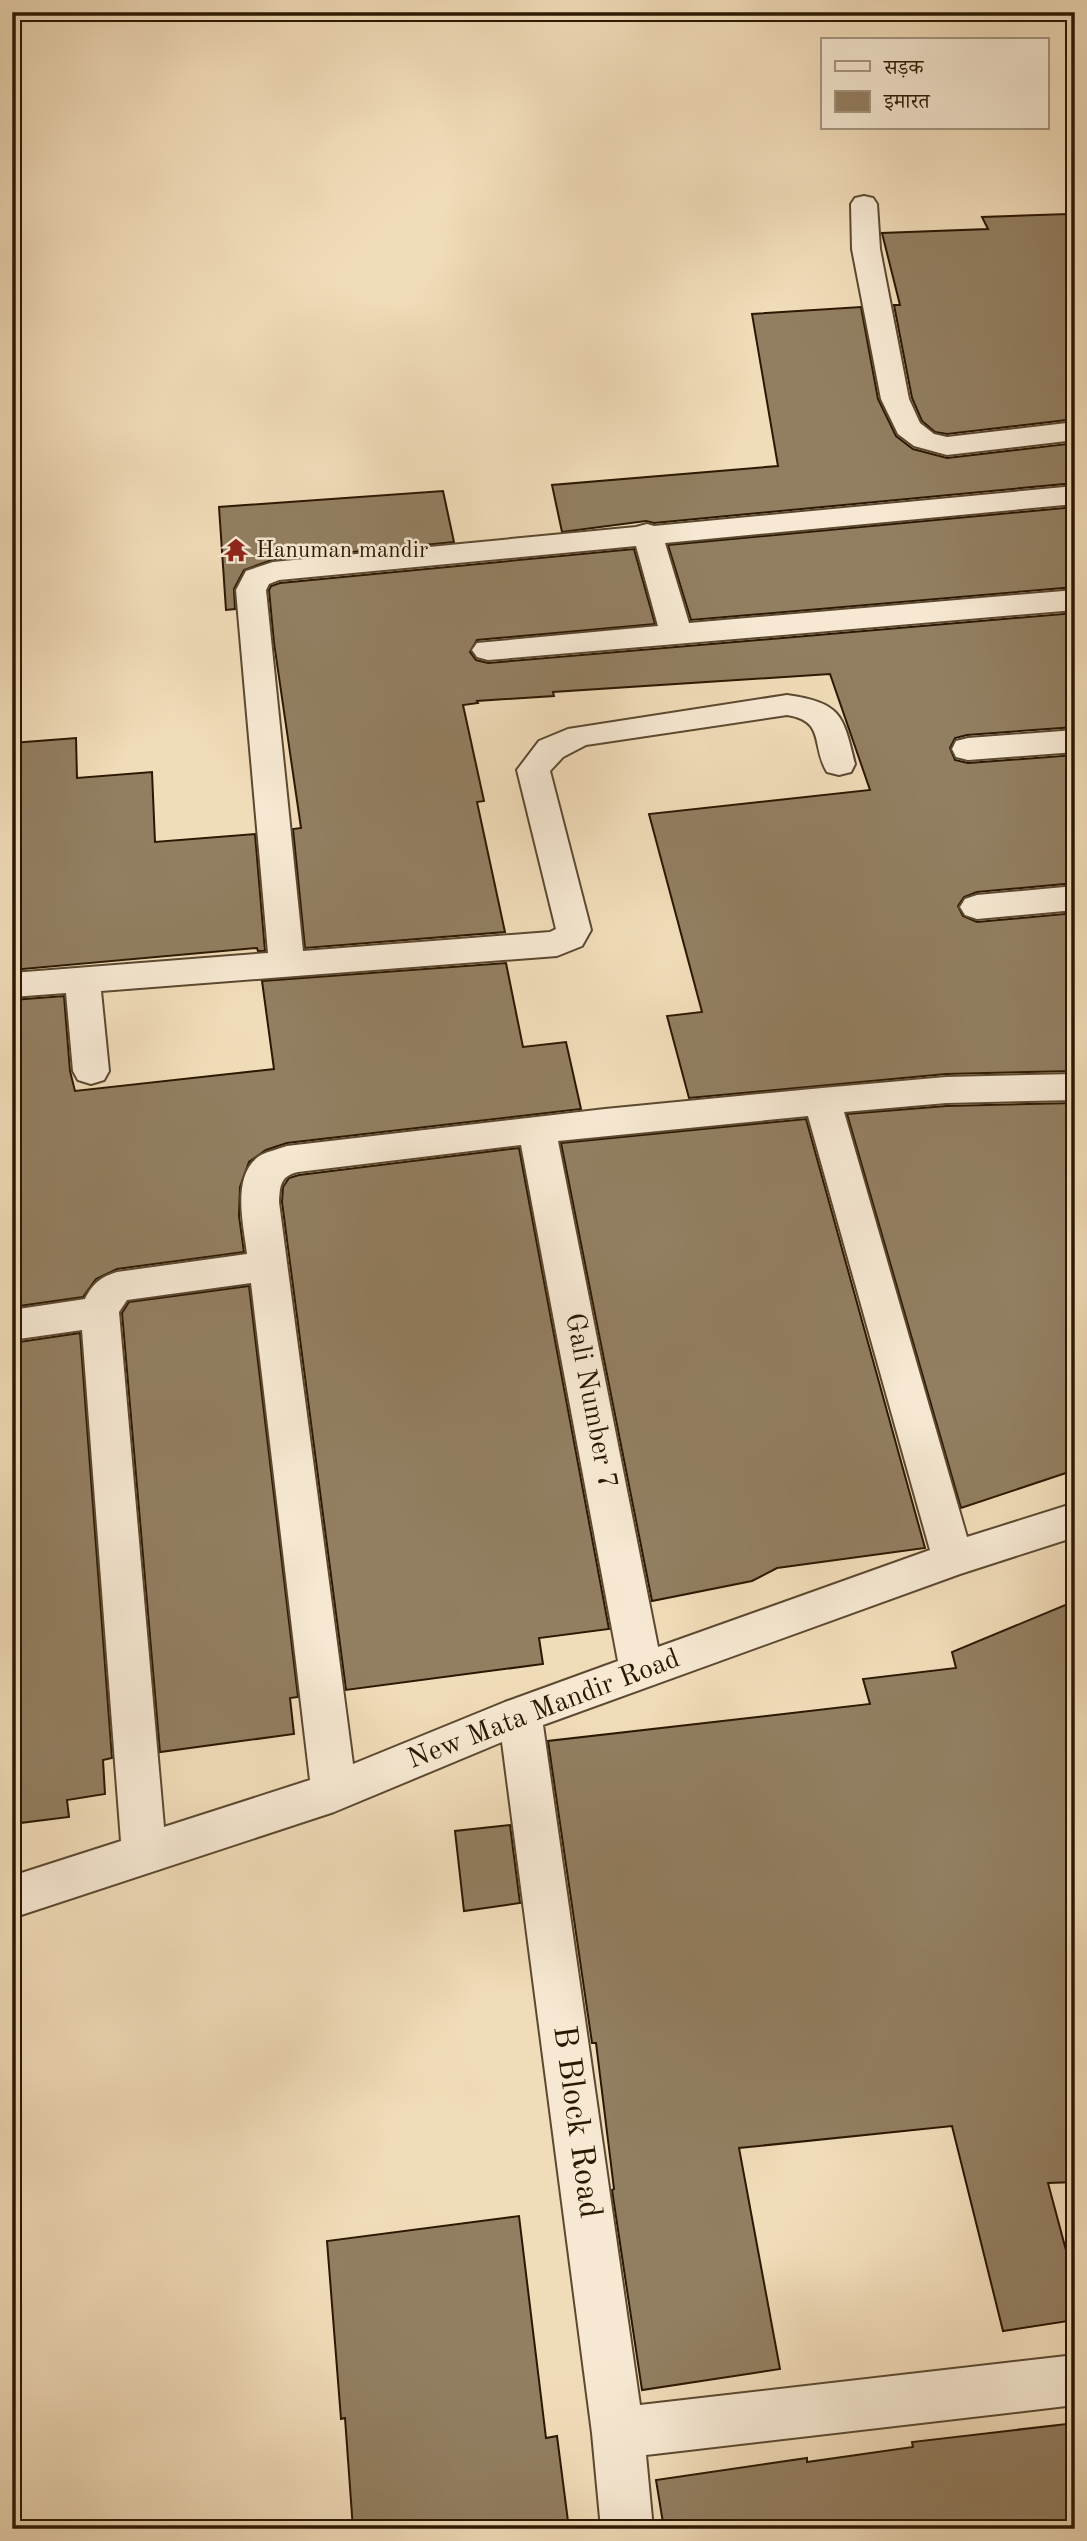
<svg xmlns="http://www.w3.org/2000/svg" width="1087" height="2541" font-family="'Old Standard TT','Noto Serif Devanagari',serif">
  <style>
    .building { fill: #927e61; stroke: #2b1802; stroke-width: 2 }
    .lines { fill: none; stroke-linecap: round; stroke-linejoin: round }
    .minor-casing { stroke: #5c4930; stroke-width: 4 }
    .minor { fill: #f6e8d2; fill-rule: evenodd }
    .labels { text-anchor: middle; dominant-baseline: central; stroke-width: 5; stroke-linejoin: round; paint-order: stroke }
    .far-poi-label { font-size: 23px; fill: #2b1802; stroke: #f6e8d2; text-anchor: start }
    .street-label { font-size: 28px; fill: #2b1802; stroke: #f6e8d2 }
    .near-street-label { font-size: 33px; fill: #2b1802; stroke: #f6e8d2 }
  </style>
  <rect width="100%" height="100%" fill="#f1dcb9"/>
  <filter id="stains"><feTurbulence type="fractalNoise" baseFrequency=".00286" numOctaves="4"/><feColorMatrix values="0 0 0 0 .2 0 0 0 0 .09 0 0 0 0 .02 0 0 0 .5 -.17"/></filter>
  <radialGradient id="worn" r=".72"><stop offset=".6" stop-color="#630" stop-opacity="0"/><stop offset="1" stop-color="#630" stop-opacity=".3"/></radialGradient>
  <path class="building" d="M1068,214L1075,234V419L947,434L935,432L922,421L912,398L894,305H900L882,233L988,229L982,217Z
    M861,307L878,399L896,436L913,449L947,458L1075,443V483L654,523L646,521L562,532L552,485L778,466L752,314Z
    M443,491L454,542L272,560L244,570L234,589L235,609L226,610L219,507Z
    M1075,507V587L691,620L668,545Z
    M634,549L655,624L477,640L470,652L476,660L488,663L1075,613V727L967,735L955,738L950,748L955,760L968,763L1075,755V883L977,892L964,897L958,906L963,916L977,922L1075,913V1071L946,1074L689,1098L667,1016L702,1012L649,814L870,790L830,674L553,692L554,696L477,701L478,703L463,705L484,801L477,802L505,932L305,948L293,829L301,828L274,643L269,590L271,586L280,583Z
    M76,738L77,778L152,772L155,842L255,834L265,951H258L257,948L12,970V743Z
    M506,963L523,1047L566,1042L581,1109L287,1143L266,1150L249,1162L240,1187L239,1216L244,1252L117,1269L96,1279L83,1297L12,1307V1000L64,996L70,1071L75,1091L274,1069L262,981Z
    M1075,1103V1470L961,1508L847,1114L946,1106Z
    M806,1119L925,1548L777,1568L752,1581L652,1601L561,1143Z
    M519,1148L609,1629L539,1638L543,1664L346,1690L282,1202L283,1187L289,1178L299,1175Z
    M249,1286L298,1697L290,1698L294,1734L160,1752L122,1313L129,1302Z
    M80,1333L112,1758L103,1760L105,1794L67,1800L69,1817L12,1824V1343Z
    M1075,1601V2182L1048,2183L1075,2284V2320L1003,2331L952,2126L739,2148L780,2369L642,2390L612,2190L614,2189L596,2043H592L548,1741L870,1704L863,1679L956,1668L952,1652Z
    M510,1825L520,1903L464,1911L455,1831Z
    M519,2216L546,2438L557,2436L569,2529H353L345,2418L341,2419L327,2241Z
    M1075,2423V2529H664L656,2480L807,2458V2462L913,2447L912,2442Z"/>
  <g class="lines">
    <g class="minor-casing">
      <path id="minor" d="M864,196L873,198L877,204L880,249L909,399L920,423L934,434L947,437L1075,422V440L947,455L914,446L898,434L881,399L852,249L851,204L855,198Z
        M1075,486V504L665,543L689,623L1075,590V610L488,660L477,657L472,650L477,643L658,626L636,546L279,580L269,584L266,590L303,951L550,932L556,929L517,770L539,741L568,729L787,695C841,703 843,714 855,764L851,772L839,775L827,772C811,746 826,721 787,715L586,745L563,757L550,771L591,930L582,946L557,956L101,991L109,1071L104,1080L91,1084L78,1080L73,1071L66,993L12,997V973L268,953L236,590L246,571L273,562L636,527L647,524L654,526Z
        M1075,730V752L968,760L956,757L952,749L956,741L968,738Z
        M1075,886V910L977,919L965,915L960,907L965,899L977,895Z
        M1075,1074V1100L946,1103L844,1112L967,1537L1075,1503V1537L960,1574L543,1725L640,2405L1075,2355V2405L646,2455L653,2529H601L592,2433L502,1742L334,1812L12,1918V1876L121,1841L82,1330L12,1340V1310L85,1299C93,1283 101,1277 117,1272L247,1254C244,1226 230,1174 261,1155C269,1151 279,1149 287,1146L605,1109L822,1088L946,1077ZM808,1116L930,1550L658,1647L558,1141ZM521,1145L618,1661L505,1702L353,1764L279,1202C280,1186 280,1176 298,1172ZM251,1283L310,1780L164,1827L119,1312L127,1300Z"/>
    </g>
    <use href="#minor" class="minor"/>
  </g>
  <defs>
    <g id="temple-bare" transform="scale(1.89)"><path d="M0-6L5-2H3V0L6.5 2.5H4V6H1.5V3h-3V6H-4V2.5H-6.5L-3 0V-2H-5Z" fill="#8f2418" stroke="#f6e8d2" stroke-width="2.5" paint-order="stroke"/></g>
  </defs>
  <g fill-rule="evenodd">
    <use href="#temple-bare" x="236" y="550"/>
  </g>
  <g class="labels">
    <g class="far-poi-label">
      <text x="256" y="550">Hanuman mandir</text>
    </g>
    <g class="street-label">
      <text transform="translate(590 1401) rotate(79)">Gali Number 7</text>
      <text transform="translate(544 1710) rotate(-21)">New Mata Mandir Road</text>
    </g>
    <g class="near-street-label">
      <text transform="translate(576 2122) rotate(82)">B Block Road</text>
    </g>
  </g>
  <rect width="1087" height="2541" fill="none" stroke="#f1dcb9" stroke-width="42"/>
  <rect x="14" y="14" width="1059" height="2513" fill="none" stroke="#2b1802" stroke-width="3.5"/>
  <rect x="21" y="21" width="1045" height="2499" fill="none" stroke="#2b1802" stroke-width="2"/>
  <rect x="821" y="38" width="228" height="91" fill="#f6e8d2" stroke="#a5957f" stroke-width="2"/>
  <rect x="835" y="61" width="35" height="10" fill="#f6e8d2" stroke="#a5957f" stroke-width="2"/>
  <text x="884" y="74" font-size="21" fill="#2b1802">सड़क</text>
  <rect x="835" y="91" width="35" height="21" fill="#927e61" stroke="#a5957f" stroke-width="2"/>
  <text x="884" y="108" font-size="21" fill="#2b1802">इमारत</text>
  <rect width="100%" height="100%" filter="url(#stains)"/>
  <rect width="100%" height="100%" fill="url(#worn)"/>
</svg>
